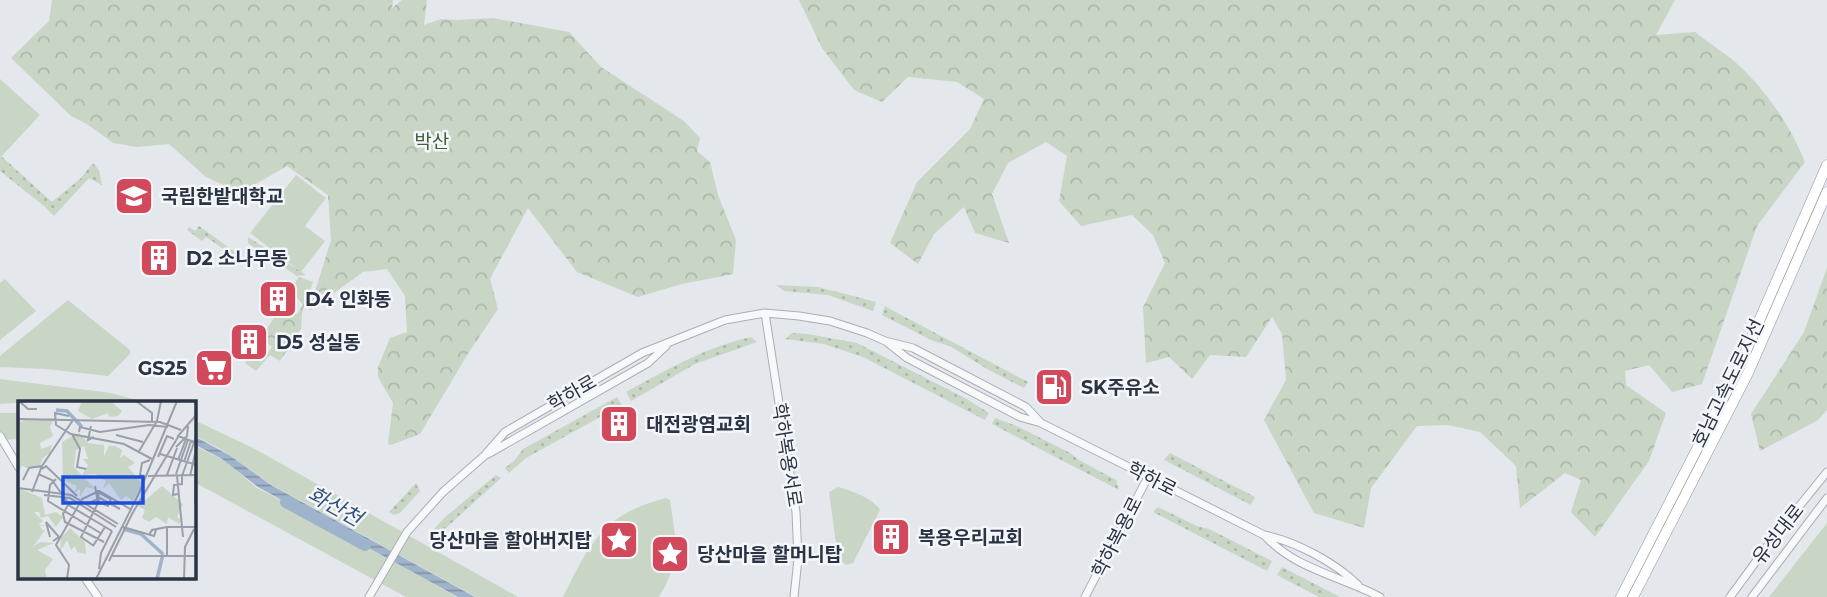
<svg xmlns="http://www.w3.org/2000/svg" width="1827" height="597" font-family="Montserrat,'Noto Sans KR',sans-serif">
  <style>
    .grass { fill: url(#grass-dots) }
    .forest { fill: url(#forest-crowns) }
    .park { fill: #c9d6c5 }
    .water { fill: url(#water-rules) }
    .lines { fill: none; stroke-linecap: round; stroke-linejoin: round }
    .river { stroke: #9fb4cc; stroke-width: 12 }
    .minor-casing { stroke: #a9aeb7; stroke-width: 9 }
    .highway-casing { stroke: #8b94a3; stroke-width: 11 }
    .minor { stroke: #f7f8fa; stroke-width: 7 }
    .highway { stroke: #fff; stroke-width: 10 }
    .labels { text-anchor: middle; dominant-baseline: central; stroke-width: 5; stroke-linejoin: round; paint-order: stroke }
    .park-label { font-size: 19px; fill: #3f6138; stroke: #f4f6f9 }
    .poi-label { font-size: 19px; font-weight: bold; fill: #2b3445; stroke: #f4f6f9; text-anchor: start }
    .street-label { font-size: 19px; fill: #2b3445; stroke: #f4f6f9 }
    .water-label { font-size: 21px; font-style: italic; fill: #34527a; stroke: #f4f6f9 }
    .inset-river { fill: none; stroke: #9fb4cc; stroke-width: 3.5 }
    .inset-road { fill: none; stroke: #9a9fa9; stroke-width: 2 }
    .view { fill: #1d4ed8; fill-opacity: 0.15; stroke: #1d4ed8; stroke-width: 3.5 }
    .inset-edge { fill: none; stroke: #2b3445; stroke-width: 3.5 }
  </style>
  <defs>
    <pattern id="grass-dots" width="8" height="8" patternUnits="userSpaceOnUse" patternTransform="scale(1.75)"><rect width="8" height="8" fill="#c9d6c5"/><path d="M2 2h.1M6 6h.1" fill="none" stroke="#adb8ab" stroke-width="1.8" stroke-linecap="round"/></pattern>
    <pattern id="forest-crowns" width="20" height="18" patternUnits="userSpaceOnUse" patternTransform="scale(1.75)"><rect width="20" height="18" fill="#c9d6c5"/><path d="M2 6a3 3 0 1 1 6 0M12 15a3 3 0 1 1 6 0" fill="none" stroke="#adb8ab"/></pattern>
    <pattern id="water-rules" width="6" height="5" patternUnits="userSpaceOnUse" patternTransform="scale(1.75)"><rect width="6" height="5" fill="#9fb4cc"/><path d="M0 2.5h6" fill="none" stroke="#8293a7"/></pattern>
  </defs>
  <rect width="100%" height="100%" fill="#e4e7ec"/>
  <path class="grass" d="M0,155L52,202L81,178L93,163L99,170L102,185L89,178L54,216L44,206L0,171Z
    M199,226L242,257L240,260L206,237L202,241L187,230L189,227L195,231Z
    M248,237L306,275L297,276L275,261L263,264L262,253L248,243Z
    M776,285L818,287L876,302L873,311L828,295L784,291Z
    M885,306L890,309L1028,382L1024,388L987,369L950,346L933,341L882,315Z
    M792,333L808,334L857,343L965,398L989,413L985,420L863,357L824,344L785,339Z
    M751,337L757,342L695,364L631,401L626,392C667,370 705,347 751,337Z
    M617,397L622,405L526,458L509,473L505,468L515,460L523,449Z
    M995,418L1017,426L1070,453L1079,460L1116,480L1119,490L992,424Z
    M1170,453L1255,497L1251,505L1164,460Z
    M496,475L501,478L437,536L434,538L428,536L444,518Z
    M416,483L420,491L400,513L394,515L389,512Z
    M1158,507L1197,526L1209,529L1272,561L1267,571L1153,512Z
    M1282,567L1340,597H1319L1277,575Z"/>
  <path class="forest" d="M52,0H393L392,8L402,0H427L424,25L441,19L457,20L493,18L569,32L601,67L684,121L700,138L697,151L710,162L718,195L736,240L733,274L682,284L638,297L577,272L528,208L490,279L498,309L469,352L420,434L391,445L388,444L393,403L378,377V367L390,338L407,332L405,296L387,269L363,272L309,311L331,240L328,195L287,166L240,193L206,177L169,144L137,147L113,143L87,124L71,116L11,58L49,21Z
    M799,0H1675L1656,35L1695,32C1710,44 1728,55 1742,68C1769,95 1791,127 1805,162L1757,226L1702,384L1672,392L1649,365L1625,371L1626,385L1666,413L1649,461L1595,537L1571,512L1581,480L1565,473L1520,508L1516,466L1480,432L1448,425L1417,426L1371,488L1364,528L1314,513L1264,420L1286,380L1282,334L1272,317L1246,357L1210,355L1192,379L1169,357L1146,363L1143,307L1165,263L1153,235L1132,215L1081,226L1059,201L1067,156L1046,142L1008,163L992,194L1009,243L975,233L964,207L934,234L918,264L890,243L917,182L970,129L984,99L957,82L908,77L882,102L854,90L822,48Z
    M1827,268V410L1818,420L1760,451L1751,414L1804,332Z
    M299,277L313,282L302,313L301,329L280,361L270,355L256,371L245,363L251,355L261,362L272,347L261,338L281,307L297,314L303,305L290,289Z"/>
  <path class="park" d="M0,79L40,115L0,158Z
    M296,175L326,198L305,226L325,241L301,272L250,233Z
    M5,279L36,311L0,340V283Z
    M68,300L130,350V354L108,376L46,369L0,367V356Z
    M0,379L111,393L147,403L41,401L0,404Z
    M0,413H19V439L0,440Z
    M194,420L255,449L518,597H476L272,485L222,450L194,435Z
    M194,445L225,461L257,488L313,516L457,597H406L194,482Z
    M838,487C852,491 873,498 880,510L853,563L846,565L838,558L829,492Z
    M666,498L670,500C676,542 682,559 659,597H563C590,543 603,514 666,498Z
    M1827,523V597H1769Z"/>
  <path class="water" d="M194,436L229,455L271,485L475,597H458L258,487L222,459L194,444Z"/>
  <g class="lines">
    <path class="river" d="M286,502L365,545"/>
    <g class="minor-casing">
      <path id="minor" d="M765,313L796,512L798,559L794,597
        M888,343L907,358L1020,417L1041,423L1264,535C1295,541 1336,563 1358,585
        M0,436L19,468
        M488,454L648,363L666,346
        M1265,536C1295,569 1343,577 1380,597
        M85,578L98,597
        M369,597L407,532L443,492L484,456L505,432L642,353L725,320L765,313L799,316L830,321L867,333L885,341L913,348L1026,407L1041,423
        M1085,597L1148,477
        M1730,597L1771,541L1827,472
        M1752,597L1827,498"/>
    </g>
    <g class="highway-casing">
      <path id="highway" d="M1621,597L1739,367L1827,165
        M1633,597L1748,373L1827,192"/>
    </g>
    <use href="#minor" class="minor"/>
    <use href="#highway" class="highway"/>
  </g>
  <defs>
    <g id="university-square" transform="scale(2.0125)"><rect x="-9" y="-9" width="18" height="18" rx="4" fill="#d1495b" stroke="#f4f6f9"/><path d="M0-5L7-2L0 1L-7-2ZM-4 1L0 2.5L4 1V4Q0 6-4 4Z" fill="#fff"/></g>
    <g id="building-square" transform="scale(2.0125)"><rect x="-9" y="-9" width="18" height="18" rx="4" fill="#d1495b" stroke="#f4f6f9"/><path d="M-4-6H4V6H1V3H-1V6H-4ZM-2.5-4.3h1.7v1.8h-1.7ZM.8-4.3h1.7v1.8H.8ZM-2.5-1h1.7V.8h-1.7ZM.8-1h1.7V.8H.8Z" fill="#fff"/></g>
    <g id="supermarket-square" transform="scale(2.0125)"><rect x="-9" y="-9" width="18" height="18" rx="4" fill="#d1495b" stroke="#f4f6f9"/><path d="M-6-5.5h2.5l.6 2H6L4.5 2H-2.5L-4.4-4H-6ZM-1.5 3.2a1.3 1.3 0 1 0 .1 0ZM3 3.2a1.3 1.3 0 1 0 .1 0Z" fill="#fff"/></g>
    <g id="fuel-square" transform="scale(2.0125)"><rect x="-9" y="-9" width="18" height="18" rx="4" fill="#d1495b" stroke="#f4f6f9"/><path d="M-5.5-6h7V0h2V4h1.3V-2.5L3-4.5l.8-.8L6-3V5H2.5V1h-1V6h-7ZM-4.2-4.7v3.2H.2V-4.7Z" fill="#fff"/></g>
    <g id="sight-square" transform="scale(2.0125)"><rect x="-9" y="-9" width="18" height="18" rx="4" fill="#d1495b" stroke="#f4f6f9"/><path d="M0-6L1.8-2.2L6-1.7L2.9 1.2L3.7 5.4L0 3.3L-3.7 5.4L-2.9 1.2L-6-1.7L-1.8-2.2Z" fill="#fff"/></g>
  </defs>
  <g fill-rule="evenodd">
    <use href="#university-square" x="134" y="196"/>
    <use href="#building-square" x="159" y="258"/>
    <use href="#building-square" x="278" y="299"/>
    <use href="#building-square" x="249" y="342"/>
    <use href="#supermarket-square" x="214" y="368"/>
    <use href="#fuel-square" x="1054" y="387"/>
    <use href="#building-square" x="619" y="424"/>
    <use href="#building-square" x="891" y="537"/>
    <use href="#sight-square" x="619" y="540"/>
    <use href="#sight-square" x="670" y="554"/>
  </g>
  <g class="labels">
    <g class="park-label">
      <text x="432" y="141">박산</text>
    </g>
    <g class="poi-label">
      <text x="161" y="196">국립한밭대학교</text>
      <text x="186" y="258">D2 소나무동</text>
      <text x="305" y="299">D4 인화동</text>
      <text x="276" y="342">D5 성실동</text>
      <text x="187" y="368" text-anchor="end">GS25</text>
      <text x="1081" y="387">SK주유소</text>
      <text x="646" y="424">대전광염교회</text>
      <text x="918" y="537">복용우리교회</text>
      <text x="592" y="540" text-anchor="end">당산마을 할아버지탑</text>
      <text x="697" y="554">당산마을 할머니탑</text>
    </g>
    <g class="street-label">
      <text transform="translate(1728 383) rotate(-64)">호남고속도로지선</text>
      <text transform="translate(572 393) rotate(-30)">학하로</text>
      <text transform="translate(787 455) rotate(81)">학하복용서로</text>
      <text transform="translate(1152 479) rotate(27)">학하로</text>
      <text transform="translate(1778 534) rotate(-52)">유성대로</text>
      <text transform="translate(1117 537) rotate(-63)">학하복용로</text>
    </g>
    <g class="water-label">
      <text transform="translate(335 506) rotate(29)">화산천</text>
    </g>
  </g>
  <g transform="translate(18 401)">
    <rect width="178" height="178" fill="#e4e7ec"/>
    <path d="M37,17L32,26L35,35L22,42L23,48L34,44L32,52L11,67L0,64L5,19Z" fill="#c9d6c5"/>
    <path d="M64,0H92L104,10L100,15L91,16L90,12L74,18L60,10ZM61,32L70,42L86,44V55L91,45H97L104,49L102,57L106,54L117,62L110,66L124,83L115,100L108,95L103,99L91,82L85,88L88,80L77,73L64,74L70,64L65,58H70L66,45L58,49L56,66L77,88L68,86L62,96V88L56,92L59,85L45,79L44,41ZM0,87L24,97L27,114L38,111L45,116L38,126L30,115L23,117L21,111H16L25,120L20,124L28,125H21L20,129H27L14,147L22,141L36,142L19,149L35,158L27,169L29,178H0ZM52,127L67,141L68,153L59,151L57,145L53,149L49,139L42,150L43,137Z" fill="#c9d6c5"/>
    <path d="M0,19L19,27L14,36L24,38L19,44L24,59L22,65L11,68L4,64L0,74ZM144,85L165,103L159,116L163,119L161,123L150,116L149,123L138,116L131,121L124,117L127,109L120,105ZM1,90L13,93L12,111L26,131L3,151L10,178L0,167Z" fill="#c9d6c5"/>
    <path class="inset-river" d="M38,9L49,10L64,26M105,128L123,133L145,153M139,178L145,153"/>
    <path class="inset-road" d="M1,0L10,8H19M93,0H118M118,0L134,12V21M179,13L160,35L179,42M51,15L37,12L38,24L53,33L106,43L134,58M0,18L142,21L163,29M73,25L70,39L76,36M61,31L62,26L82,31L131,24L150,26M54,33L62,48L59,66L68,68M98,34L125,41M158,46L169,35L170,25M120,52L139,20L143,0M142,53L179,64M140,56L149,35L156,38M160,59L168,38M166,61L173,40M24,68L28,65L59,95M20,73L34,79L52,105L94,130M158,73L170,39M149,74L159,47M126,75L122,74L124,62L132,59M130,75L179,74M159,75L165,136M164,75L178,36M172,75L179,44M38,78L32,84L30,100L84,133M5,79L11,67L24,65M0,87L53,94L100,123M14,91L24,65L55,19M80,91L93,98L90,105L81,101ZM160,93L155,94L156,84L164,83V75M26,94L52,97L98,126M69,103L82,97L102,108M177,103V75M50,104L45,113L47,121L86,141M114,113L160,36M105,126L136,135L138,129M131,134L134,129L149,126M32,136L28,121L41,136L35,140M75,145L87,126M76,145L63,136L80,102L77,85M93,155H179M149,155V126H179M91,160L114,113M81,168L83,152L94,130M49,178L51,164L38,144L64,98L81,90L114,109M78,178L121,92L159,0M166,178L167,146L176,128"/>
    <path class="view" d="M45,76H125V102H45Z"/>
    <rect width="178" height="178" class="inset-edge"/>
  </g>
</svg>
